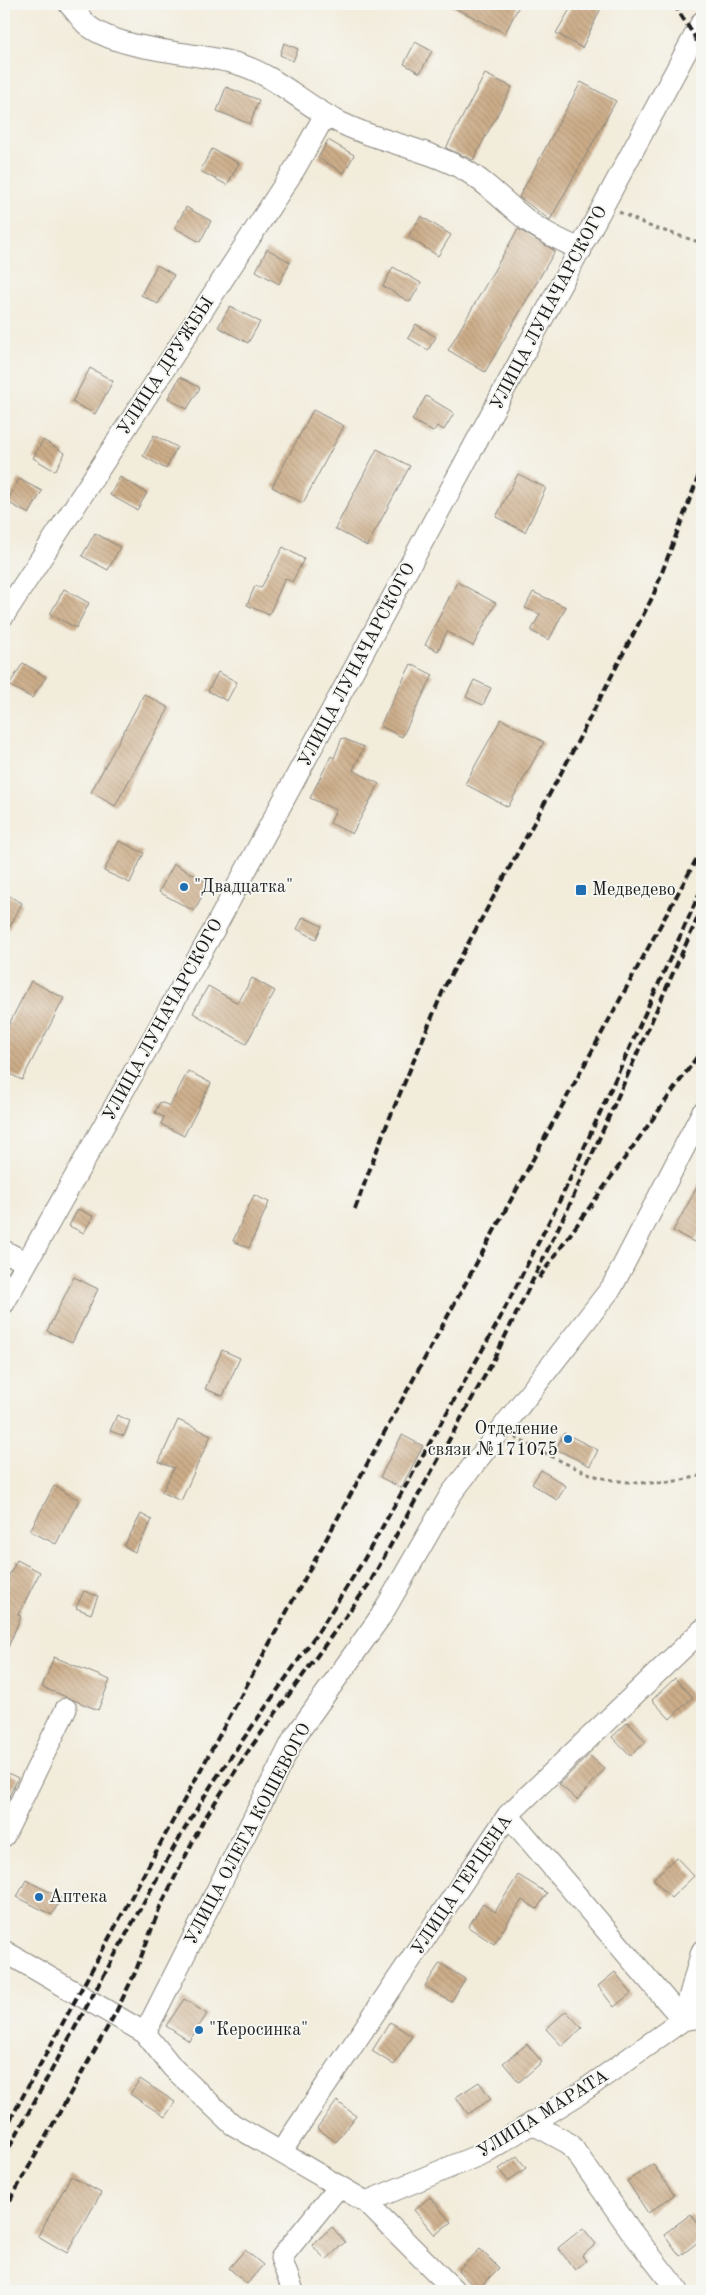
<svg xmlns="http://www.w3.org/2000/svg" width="706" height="2295" font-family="'Old Standard TT',serif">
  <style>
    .building { fill: url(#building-back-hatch) }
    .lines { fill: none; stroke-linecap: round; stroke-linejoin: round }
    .minor-casing { stroke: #87847c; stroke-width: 23 }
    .path { stroke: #87847c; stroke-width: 3; stroke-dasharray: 4 4; stroke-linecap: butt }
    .minor { stroke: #fff; stroke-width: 21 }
    .rail { stroke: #1c1c1c; stroke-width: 4; stroke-dasharray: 8 4; stroke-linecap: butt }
    .poi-dot { fill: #1f6fb2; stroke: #f6f6f2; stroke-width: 2 }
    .labels { text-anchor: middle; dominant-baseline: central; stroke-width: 4; stroke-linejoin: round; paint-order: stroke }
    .street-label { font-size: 18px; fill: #1c1c1c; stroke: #f6f6f2 }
    .poi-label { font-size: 18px; fill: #1c1c1c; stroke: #f6f6f2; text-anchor: start }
  </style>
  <defs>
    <pattern id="building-back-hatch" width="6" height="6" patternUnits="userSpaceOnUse" patternTransform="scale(1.25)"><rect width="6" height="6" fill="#ccad89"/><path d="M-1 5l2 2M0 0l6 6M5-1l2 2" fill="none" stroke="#af9476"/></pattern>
  </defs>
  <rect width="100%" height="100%" fill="#f6f6f2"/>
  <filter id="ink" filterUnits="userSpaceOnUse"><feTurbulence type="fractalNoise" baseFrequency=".02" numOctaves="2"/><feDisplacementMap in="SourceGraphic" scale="10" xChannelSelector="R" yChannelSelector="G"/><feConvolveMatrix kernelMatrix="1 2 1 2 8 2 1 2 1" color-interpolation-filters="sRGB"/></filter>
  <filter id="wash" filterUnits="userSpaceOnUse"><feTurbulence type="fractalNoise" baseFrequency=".0096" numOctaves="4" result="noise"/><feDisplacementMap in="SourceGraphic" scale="20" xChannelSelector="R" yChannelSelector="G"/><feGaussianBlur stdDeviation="1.12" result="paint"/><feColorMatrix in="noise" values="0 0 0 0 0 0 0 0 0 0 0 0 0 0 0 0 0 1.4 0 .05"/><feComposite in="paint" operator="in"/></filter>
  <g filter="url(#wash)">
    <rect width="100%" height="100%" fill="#f2ecdb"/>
    <g id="blocks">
      <path class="building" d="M447,4H520L505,33Z
        M573,4H603L582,48L556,33Z
        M415,42L432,51L420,73L404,64Z
        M284,43L298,49L293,61L280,55Z
        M485,74L512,87L473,160L446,148Z
        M581,82L616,101L550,220L519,197Z
        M226,87L259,100L250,124L217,111Z
        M328,140L354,155L344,173L318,158Z
        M212,149L239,163L227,185L200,171Z
        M186,207L211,221L200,242L175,228Z
        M421,216L451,235L438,256L408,237Z
        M518,229L555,251L485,372L448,350Z
        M267,249L290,262L279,284L256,271Z
        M157,265L174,275L158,304L141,295Z
        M393,267L421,283L410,302L383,286Z
        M230,306L260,322L248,343L218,327Z
        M416,324L436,337L428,350L408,338Z
        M90,368L113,381L95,414L72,402Z
        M180,377L200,388L187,409L168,398Z
        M426,396L454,413L444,430L437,426L433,432L412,420Z
        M313,410L344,426L303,503L272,487Z
        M154,435L177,447L166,469L143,456Z
        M43,440L65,453L55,471L33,458Z
        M377,449L410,466L367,546L335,529Z
        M518,474L546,488L525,532L496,517Z
        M120,477L147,493L137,510L110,495Z
        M19,479L42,491L29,514L7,502Z
        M95,533L120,547L108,570L82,556Z
        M283,547L304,559L292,582L285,578L269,615L247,605L255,586L261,588Z
        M457,582L496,603L473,646L447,632L438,651L425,645Z
        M64,589L89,603L76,628L50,614Z
        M533,592L566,607L549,640L531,631L540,614L525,608Z
        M23,663L46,677L32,698L9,685Z
        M411,664L433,675L402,737L380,726Z
        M218,672L237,682L227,701L208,691Z
        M474,680L491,688L483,705L466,697Z
        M144,694L169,708L115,806L91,792Z
        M501,719L544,742L508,807L465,784Z
        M342,738L364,747L353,770L379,784L352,834L330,823L336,810L310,798L331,756L334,758Z
        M119,841L144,853L130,883L104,871Z
        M174,864L209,883L194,911L159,892Z
        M4,893L22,903L4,938Z
        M303,917L322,926L316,939L297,929Z
        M252,978L275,991L246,1044L193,1013L208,986L238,1003Z
        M31,981L64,998L22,1080L4,1071V1034Z
        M188,1071L211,1083L184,1136L161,1124L164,1117L155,1113L160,1102L170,1106Z
        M702,1178V1228L694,1242L673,1231Z
        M254,1195L269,1202L249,1248L233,1241Z
        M78,1209L93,1216L84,1233L69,1226Z
        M74,1277L98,1289L72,1343L47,1331Z
        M222,1350L240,1358L223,1396L205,1389Z
        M117,1415L130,1421L124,1436L110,1431Z
        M178,1420L211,1435L181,1501L162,1492L174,1468L159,1462Z
        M564,1433L598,1450L590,1466L556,1449Z
        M402,1435L423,1446L401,1488L380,1477Z
        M541,1470L566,1486L557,1500L532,1484Z
        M54,1486L79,1500L56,1544L30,1531Z
        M141,1514L152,1520L135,1552L124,1546Z
        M17,1560L40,1572L18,1615L21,1616L4,1657V1585Z
        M84,1591L98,1596L91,1614L76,1608Z
        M54,1657L110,1680L98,1710L42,1687Z
        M675,1678L693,1697L670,1719L652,1700Z
        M628,1722L646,1742L630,1756L612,1737Z
        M589,1755L605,1769L577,1800L559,1784Z
        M4,1771L18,1778L4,1807Z
        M676,1857L694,1876L671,1898L653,1879Z
        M518,1875L547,1893L537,1909L522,1900L494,1944L468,1927L483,1904L495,1912Z
        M26,1880L61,1898L52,1915L17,1897Z
        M440,1963L465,1979L451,2002L425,1986Z
        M615,1972L631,1993L614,2007L598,1986Z
        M184,1999L207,2014L189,2041L166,2026Z
        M566,2011L582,2028L562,2046L546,2029Z
        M390,2022L412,2036L394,2065L372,2051Z
        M527,2044L542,2062L519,2082L503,2063Z
        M140,2079L175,2102L165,2117L130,2094Z
        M479,2082L491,2099L468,2114L456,2097Z
        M337,2101L356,2116L336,2142L317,2128Z
        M517,2156L526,2168L508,2181L499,2169Z
        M653,2164L674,2195L648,2213L627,2181Z
        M71,2176L101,2193L67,2253L38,2236Z
        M430,2197L451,2222L435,2235L414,2210Z
        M691,2214L702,2230V2239L680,2256L664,2234Z
        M332,2227L345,2242L326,2260L312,2245Z
        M583,2228L596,2244L582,2256L586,2261L575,2270L558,2248Z
        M480,2249L499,2268L477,2290L458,2270Z
        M245,2250L263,2265L247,2284L229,2268Z"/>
    </g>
  </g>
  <g filter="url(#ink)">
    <use href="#blocks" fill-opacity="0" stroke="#87847c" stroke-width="1"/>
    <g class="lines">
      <g class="minor-casing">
        <path id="minor" d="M69,4C75,10 80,18 86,24C116,51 198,52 238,64C273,74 301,102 333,119C374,141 422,147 463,169C487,182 506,204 528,221C544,233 563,241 581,250
          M4,615L294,170L325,115
          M4,1251L25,1262
          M4,1303L211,935L702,22
          M508,1815L683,2020
          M4,1836L66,1709
          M4,1951L145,2033L173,2068L232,2124L366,2202L455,2291
          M683,2020L702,1951
          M145,2033L294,1738L381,1616L451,1494L612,1287L702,1113
          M533,2124L570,2144L631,2231L678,2291
          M281,2152L508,1815L702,1630
          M366,2202L484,2153L579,2094L683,2020L702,2017
          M293,2291L281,2258L339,2186"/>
      </g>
      <path class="path" d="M619,212L649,226L702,243
        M515,1438C541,1450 576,1471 603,1478C634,1485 672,1485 702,1475"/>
      <use href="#minor" class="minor"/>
      <path class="rail" d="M674,4L695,37L702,55
        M355,1209L383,1134L445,986L567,762L653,596L702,467
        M539,1278L702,1050
        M4,2131L702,849
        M4,2157L178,1840L212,1784L320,1629L362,1563L497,1324L564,1192L702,888
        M4,2211L115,2014L135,1973L160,1907L203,1821L249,1750L369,1584L493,1361L570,1204L702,908"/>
    </g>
  </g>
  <g class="poi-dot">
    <circle cx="184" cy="887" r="5"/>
    <rect x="575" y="884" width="12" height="12" rx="2.5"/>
    <circle cx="568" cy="1439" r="5"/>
    <circle cx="39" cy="1897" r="5"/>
    <circle cx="199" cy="2030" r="5"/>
  </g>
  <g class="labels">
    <g class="street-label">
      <text transform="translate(549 308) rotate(-62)">УЛИЦА ЛУНАЧАРСКОГО</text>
      <text transform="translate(166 366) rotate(-57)">УЛИЦА ДРУЖБЫ</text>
      <text transform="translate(357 665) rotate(-62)">УЛИЦА ЛУНАЧАРСКОГО</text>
      <text transform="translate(163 1020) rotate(-61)">УЛИЦА ЛУНАЧАРСКОГО</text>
      <text transform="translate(248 1834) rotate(-62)">УЛИЦА ОЛЕГА КОШЕВОГО</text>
      <text transform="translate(462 1885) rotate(-56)">УЛИЦА ГЕРЦЕНА</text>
      <text transform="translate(543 2114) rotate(-32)">УЛИЦА МАРАТА</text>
    </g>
    <g class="poi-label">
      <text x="194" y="887">"Двадцатка"</text>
      <text x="592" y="890">Медведево</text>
      <text x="558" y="1429" text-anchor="end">Отделение<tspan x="558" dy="21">связи №171075</tspan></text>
      <text x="49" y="1897">Аптека</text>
      <text x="209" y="2030">"Керосинка"</text>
    </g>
  </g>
  <rect width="706" height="2295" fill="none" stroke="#f6f6f2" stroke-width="20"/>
</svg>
